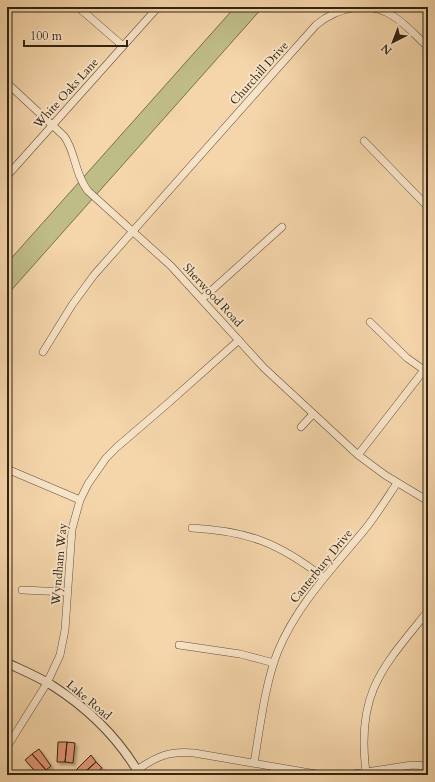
<svg xmlns="http://www.w3.org/2000/svg" width="435" height="782" font-family="Cardo,serif">
  <style>
    .green { fill: #bfbd86; stroke: #78704d }
    .building { fill: #e69877; stroke: #302414; filter: url(#shadow) }
    .lines { fill: none; stroke-linecap: round; stroke-linejoin: round }
    .minor-casing { stroke: #61503a; stroke-width: 8 }
    .tertiary-casing { stroke: #61503a; stroke-width: 10 }
    .minor { stroke: #f8e4c8; stroke-width: 7 }
    .tertiary { stroke: #f8e4c8; stroke-width: 8 }
    .labels { text-anchor: middle; dominant-baseline: central; stroke-width: 4; stroke-linejoin: round; paint-order: stroke }
    .street-label { font-size: 12px; fill: #302414; stroke: #f8e4c8 }
  </style>
  <defs>
    <filter id="shadow"><feDropShadow dx="2.5" dy="2.5" stdDeviation="1" flood-color="#0004"/></filter>
  </defs>
  <rect width="100%" height="100%" fill="#f5d6aa"/>
  <filter id="stains"><feTurbulence type="fractalNoise" baseFrequency=".005" numOctaves="4"/><feColorMatrix values="0 0 0 0 .2 0 0 0 0 .09 0 0 0 0 .02 0 0 0 .5 -.17"/></filter>
  <radialGradient id="worn" r=".72"><stop offset=".6" stop-color="#630" stop-opacity="0"/><stop offset="1" stop-color="#630" stop-opacity=".3"/></radialGradient>
  <path class="green" d="M235,7H263L7,295V263Z"/>
  <path class="building" d="M58,742H67L65,762H57Z
    M67,742L75,743L73,763L65,762Z
    M39,749L51,766L46,770L32,754Z
    M32,754L46,770L40,775L35,771L25,760Z
    M91,755L96,762L81,775L76,770Z
    M96,762L102,768L95,774L82,775Z"/>
  <g class="lines">
    <g class="minor-casing">
      <path id="minor" d="M78,7L123,46
        M7,83L64,136C76,152 74,173 88,191L171,266L264,368L358,455L385,475L428,501
        M364,141L428,207
        M7,176L158,7
        M202,299L282,227
        M370,322L407,358L424,370
        M43,352L72,305L94,275L316,25C338,7 368,0 393,16C406,24 417,37 428,47
        M301,427L313,414
        M358,455L428,365
        M7,469L80,500
        M192,528C248,531 279,543 324,578
        M22,590L67,592
        M179,645L240,654L274,663
        M7,747L47,683L60,655L65,630L72,529L80,500L88,484L106,458L117,447L166,405L239,340
        M254,763C260,728 265,683 278,651C298,603 334,567 366,528C377,514 387,498 397,483
        M137,770C157,756 169,751 194,753L322,775
        M366,772C356,693 382,668 428,611
        M347,775L412,765L428,766"/>
    </g>
    <g class="tertiary-casing">
      <path id="tertiary" d="M7,663C22,670 39,677 53,686C89,709 119,739 140,775"/>
    </g>
    <use href="#minor" class="minor"/>
    <use href="#tertiary" class="tertiary"/>
  </g>
  <g class="labels">
    <g class="street-label">
      <text transform="translate(259 73) rotate(-48)">Churchill Drive</text>
      <text transform="translate(66 93) rotate(-48)">White Oaks Lane</text>
      <text transform="translate(213 295) rotate(47)">Sherwood Road</text>
      <text transform="translate(59 564) rotate(-85)">Wyndham Way</text>
      <text transform="translate(321 566) rotate(-51)">Canterbury Drive</text>
      <text transform="translate(89 700) rotate(40)">Lake Road</text>
    </g>
  </g>
  <rect width="435" height="782" fill="none" stroke="#f5d6aa" stroke-width="24"/>
  <rect x="8" y="8" width="419" height="766" fill="none" stroke="#302414" stroke-width="2"/>
  <rect x="12" y="12" width="411" height="758" fill="none" stroke="#302414"/>
  <g transform="translate(393 42) rotate(222)" stroke="#f8e4c8" stroke-width="3" paint-order="stroke">
  <path d="M0-3L7 15L0 10L-7 15Z" fill="#302414"/>
  <text y="-6" font-size="11" font-weight="bold" text-anchor="middle" fill="#302414">N</text>
  </g>
  <path d="M24 40v6h103v-6" fill="none" stroke="#302414" stroke-width="2"/>
  <text x="30" y="40" font-size="12" fill="#302414" stroke="#f8e4c8" stroke-width="3" paint-order="stroke">100 m</text>
  <rect width="100%" height="100%" filter="url(#stains)"/>
  <rect width="100%" height="100%" fill="url(#worn)"/>
</svg>
